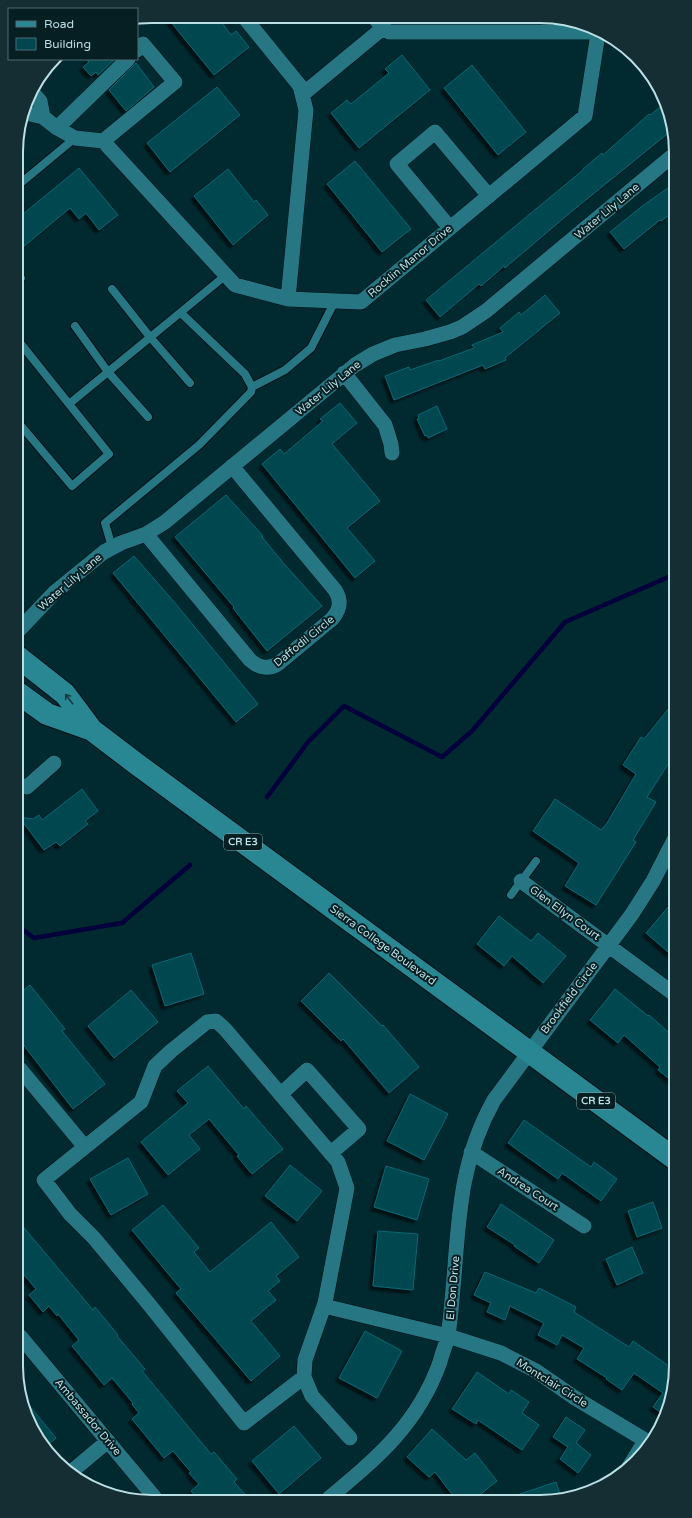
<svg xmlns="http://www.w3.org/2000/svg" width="692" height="1518" font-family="'Varela Round',sans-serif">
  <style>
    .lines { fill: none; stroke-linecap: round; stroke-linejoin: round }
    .stream { stroke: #03003c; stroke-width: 4.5 }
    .building { fill: #014750; stroke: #0a6672; filter: url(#shadow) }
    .lane-casing { stroke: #001115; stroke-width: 10 }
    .street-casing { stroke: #001115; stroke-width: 16 }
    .primary-casing { stroke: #001115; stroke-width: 24 }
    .lane { stroke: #267783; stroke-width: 8 }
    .street { stroke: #267783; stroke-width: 15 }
    .primary { stroke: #298693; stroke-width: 22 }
    .oneway { stroke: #103e45 }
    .labels { text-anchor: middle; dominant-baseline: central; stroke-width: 4; stroke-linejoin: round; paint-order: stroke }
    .shield { fill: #061f23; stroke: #84a5ab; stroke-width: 1 }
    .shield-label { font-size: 10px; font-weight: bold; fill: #badfe5 }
    .street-label { font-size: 11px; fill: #badfe5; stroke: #061f23 }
    .rim { fill: none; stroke: #badfe5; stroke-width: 2 }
  </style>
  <defs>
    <filter id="shadow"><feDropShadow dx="-3.5" dy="3.5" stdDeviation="1" flood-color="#0009"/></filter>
  </defs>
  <rect width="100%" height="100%" fill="#002a30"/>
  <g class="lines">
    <path class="stream" d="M267,797L308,742L344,706L442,757L472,731L565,622L673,575
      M19,927L34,938L122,923L190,865"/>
  </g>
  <path class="building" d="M166,16H217L231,35L236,31L249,47L214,75Z
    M402,55L430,90L359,148L331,113L347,100L351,104L389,73L385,69Z
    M86,59H115L98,75L96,72L91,76L83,67L89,62Z
    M136,63L154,87L126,111L109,90Z
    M472,65L526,132L498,155L444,88Z
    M217,87L240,115L170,172L147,143Z
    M665,103L671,117V130L666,135L571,212L505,268L504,266L481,286L479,284L440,317L426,300L583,170V169L602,153L603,155L649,114L650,115Z
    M355,161L411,229L382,252L327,184Z
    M79,168L118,215L99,230L86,213L79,219L70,208L17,252V219Z
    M228,169L254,202L256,200L268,215L233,245L194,196Z
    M672,185V213L661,221L660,220L624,249L610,232L641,207Z
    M545,295L560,313L505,358L506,360L485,369L483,365L394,400L385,376L409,367L410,370L439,360V361L474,348L472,345L503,332L500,328L519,312L521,315Z
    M340,403L357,423L332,444L380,501L347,528L375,561L355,578L262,464L280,449L284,454L323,421L320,419Z
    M437,406L447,429L428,438L426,435L425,436L417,419L419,418L418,415Z
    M226,495L263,536L262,537L285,565L322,606L267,651L233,608L234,607L175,537Z
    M134,556L175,603L258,704L236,722L113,573Z
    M673,703L674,755L647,797L656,802L633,840L636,842L596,905L565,886L579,863L533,831L555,799L601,830L607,823L636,774L623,765L641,737L644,739Z
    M82,789L98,811L85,821L88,824L60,846L56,842L44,850L19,817L33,819L39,815L42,820Z
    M674,900V957L646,933Z
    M499,916L531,941L538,933L566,956L543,983L512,956L504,966L477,944Z
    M191,953L204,994L165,1006L152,965Z
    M329,973L382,1026L383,1025L419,1067L389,1093L343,1039L341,1041L301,1001Z
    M30,985L65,1029L62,1031L105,1084L73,1109L19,1039V994Z
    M615,989L648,1016L649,1015L675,1038V1083L658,1070L660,1067L624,1035L618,1043L590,1020Z
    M131,990L158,1022L114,1058L88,1026Z
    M208,1066L244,1109L246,1106L283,1149L252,1174L237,1156L239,1155L209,1119L189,1135L200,1149L168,1175L141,1142L188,1103L177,1091Z
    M410,1094L448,1114L424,1160L387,1141Z
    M524,1120L591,1167L594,1162L617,1179L601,1201L562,1173L558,1179L508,1143Z
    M128,1158L148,1194L111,1215L90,1179Z
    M290,1165L322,1191L297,1221L265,1196Z
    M386,1166L429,1179L417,1220L374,1207Z
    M653,1202L662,1228L637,1237L628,1211Z
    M501,1204L554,1240L539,1263L514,1246L515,1245L487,1227Z
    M163,1205L199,1248L194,1252L210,1272L271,1222L299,1257L276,1276L280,1281L268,1291L276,1300L251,1321L280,1356L251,1381L176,1293L181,1289L132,1230Z
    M20,1223L93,1310L95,1307L118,1335L117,1336L145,1369L142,1371L211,1454L214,1452L237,1479L234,1482L249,1499H198L191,1491L199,1484L189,1473L191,1472L173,1451L164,1458L132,1419L139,1413L132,1404L133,1403L112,1378L104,1385L72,1346L79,1340L58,1314L57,1316L49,1306L43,1312L29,1295L36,1289L20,1270Z
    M378,1231L418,1234L413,1290L373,1286Z
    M632,1247L643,1273L617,1285L606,1259Z
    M485,1272L536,1293L539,1288L576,1307L574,1312L629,1347L633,1341L676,1371L666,1416L653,1407L663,1393L634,1373L622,1390L606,1379L607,1378L577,1359L584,1348L562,1335L557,1345L538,1335L544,1323L510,1306L505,1320L487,1312L491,1303L474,1295Z
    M365,1331L402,1351L377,1398L339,1378Z
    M477,1372L509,1394L511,1390L529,1402L522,1413L539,1425L522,1450L478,1420L476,1424L452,1409Z
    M23,1398L56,1438L44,1448L39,1441L21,1401V1399Z
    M566,1417L585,1430L576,1443L591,1455L578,1473L560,1459L568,1447L553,1437Z
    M294,1426L321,1458L279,1494L252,1461Z
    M432,1429L466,1460L475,1453L497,1481L476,1498H455L435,1472L429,1477L407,1457Z
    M556,1482L561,1497L517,1498V1495Z"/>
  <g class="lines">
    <g class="lane-casing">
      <path id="lane" d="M16,187L75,138
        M17,273L21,278L17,281
        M112,289L150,337L190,383
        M75,326L108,372L148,417
        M17,339L109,454L72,486L17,421
        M252,387L285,370L311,348L335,301
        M69,404L226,275
        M112,547L105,523L199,445L251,392L252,387L245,374L181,313
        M511,895L536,861"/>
    </g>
    <g class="street-casing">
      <path id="street" d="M244,17L300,86L306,110L288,299
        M374,17L383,28L389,32H593
        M31,91L40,101L43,117
        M303,94L383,28
        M25,110L30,114L43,117L57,128L75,138L103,141L235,285L288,299L361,302L585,116L598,34
        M57,128L128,59
        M103,141L175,82L143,44L137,50
        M450,228L397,164L435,132L489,196
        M344,373L385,425L391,444L392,453
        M146,534L250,660C259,668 269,670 279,663L332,619C340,610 342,601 335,590L232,466
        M18,631L55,592L104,552L121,543L146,534L165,522L355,365L373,354L395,345L425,339L450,332L462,327L486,311L671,157
        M19,785L27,787L54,763
        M521,881L674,994
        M20,1069L85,1147
        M281,1094L307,1070L359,1129L331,1153
        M471,1152L584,1226
        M324,1306L448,1336L501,1353L536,1371L575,1398L650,1443
        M20,1336L156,1499
        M304,1377L244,1423L148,1303L94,1238L70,1214L44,1180L141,1102L155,1066L171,1051L207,1022L216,1021L225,1029L338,1162L347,1188L325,1303L305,1360L304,1377L312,1396L350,1438
        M629,1467L645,1441
        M71,1472L108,1441
        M329,1498C378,1457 418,1424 440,1362C442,1353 446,1345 448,1336C451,1317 452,1297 454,1278C459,1213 461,1159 494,1100L632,914L653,881L674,840"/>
    </g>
    <g class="primary-casing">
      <path id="primary" d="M18,657L65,694L92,730L138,765L675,1159
        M18,693L47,714L92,730"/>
    </g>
    <use href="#lane" class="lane"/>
    <use href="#street" class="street"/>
    <use href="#primary" class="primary"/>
  </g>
  <defs><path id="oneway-shaft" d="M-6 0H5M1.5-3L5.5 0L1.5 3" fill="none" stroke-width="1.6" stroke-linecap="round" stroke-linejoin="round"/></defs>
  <use class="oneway" href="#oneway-shaft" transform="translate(69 699) rotate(-127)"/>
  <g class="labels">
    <g class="shield">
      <rect x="224" y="834" width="38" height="16" rx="3"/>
      <rect x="577" y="1093" width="38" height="16" rx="3"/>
    </g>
    <g class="shield-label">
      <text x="243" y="842">CR E3</text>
      <text x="596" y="1101">CR E3</text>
    </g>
    <g class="street-label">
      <text transform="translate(607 211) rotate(-40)">Water Lily Lane</text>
      <text transform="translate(410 261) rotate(-40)">Rocklin Manor Drive</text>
      <text transform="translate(328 388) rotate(-39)">Water Lily Lane</text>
      <text transform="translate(70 582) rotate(-41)">Water Lily Lane</text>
      <text transform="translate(304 641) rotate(-39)">Daffodil Circle</text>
      <text transform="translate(565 913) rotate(36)">Glen Ellyn Court</text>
      <text transform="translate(383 945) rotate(36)">Sierra College Boulevard</text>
      <text transform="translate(569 998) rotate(-53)">Brookfield Circle</text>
      <text transform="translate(528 1189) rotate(33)">Andrea Court</text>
      <text transform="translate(453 1288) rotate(-85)">El Don Drive</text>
      <text transform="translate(552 1383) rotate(32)">Montclair Circle</text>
      <text transform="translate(88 1417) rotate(50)">Ambassador Drive</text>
    </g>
  </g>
  <path d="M0 0H692V1518H0ZM152 23H540A129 129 0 0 1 669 152V1366A129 129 0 0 1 540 1495H152A129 129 0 0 1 23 1366V152A129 129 0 0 1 152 23Z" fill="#142e33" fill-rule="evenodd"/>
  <path class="rim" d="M152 23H540A129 129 0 0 1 669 152V1366A129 129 0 0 1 540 1495H152A129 129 0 0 1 23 1366V152A129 129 0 0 1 152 23Z"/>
  <rect x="8" y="8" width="130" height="52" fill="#061f23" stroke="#4e6c71"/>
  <rect x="16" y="21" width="20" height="6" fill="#298693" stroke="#4e6c71"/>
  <text x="44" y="28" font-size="12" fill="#badfe5">Road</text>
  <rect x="16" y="38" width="20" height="12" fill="#014750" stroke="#4e6c71"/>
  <text x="44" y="48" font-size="12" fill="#badfe5">Building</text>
</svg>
